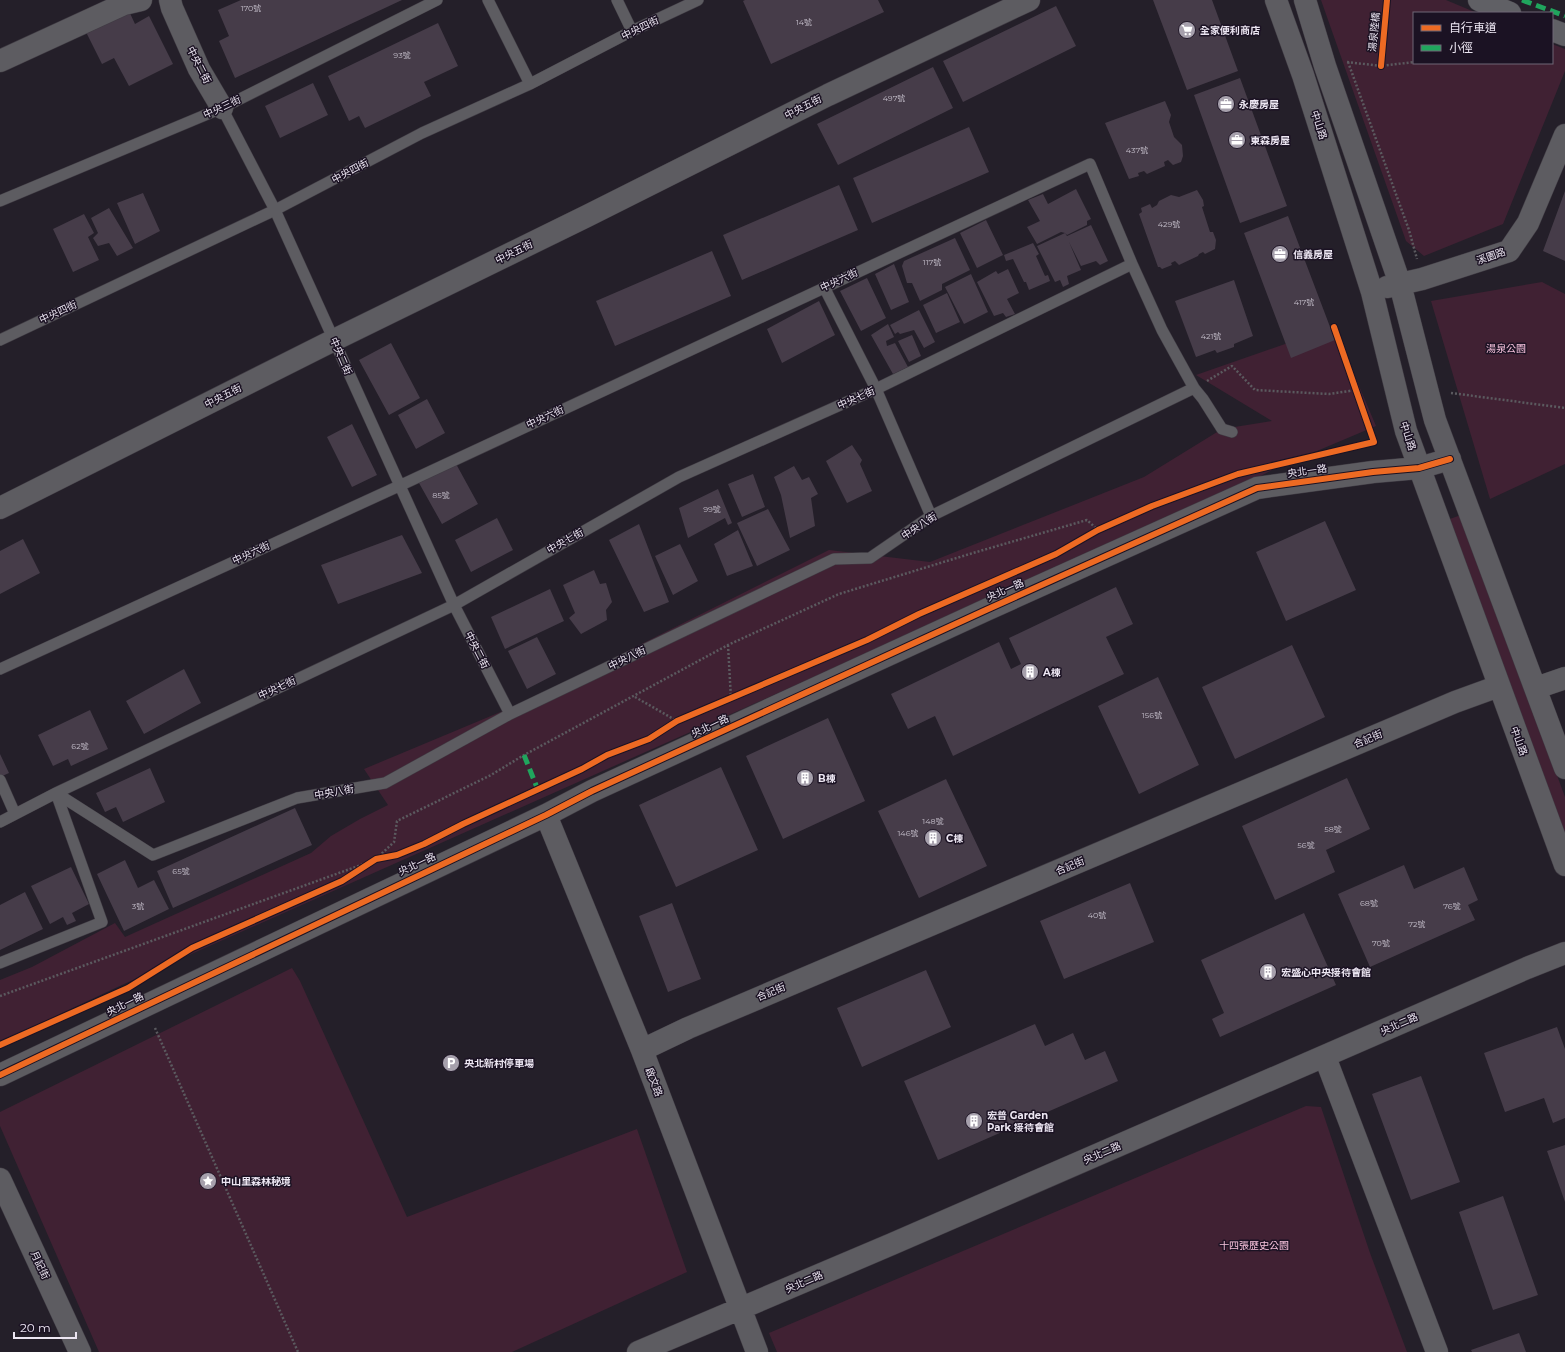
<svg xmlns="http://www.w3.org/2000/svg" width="1565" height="1352" font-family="Montserrat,'Noto Sans TC',sans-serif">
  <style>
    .green { fill: #402133 }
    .building { fill: #463c49 }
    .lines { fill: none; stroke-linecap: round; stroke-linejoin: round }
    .lane-casing { stroke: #403c44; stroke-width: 12 }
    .street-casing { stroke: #403c44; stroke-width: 23 }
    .secondary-casing { stroke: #403c44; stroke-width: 23 }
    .path { stroke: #5b5a5f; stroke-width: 2.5; stroke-dasharray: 2 2; stroke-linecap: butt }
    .lane { stroke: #5d5c61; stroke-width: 11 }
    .street { stroke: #5d5c61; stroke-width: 22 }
    .secondary { stroke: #606065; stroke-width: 22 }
    .quiet { stroke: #20a55d; stroke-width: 5; stroke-dasharray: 10 5; stroke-linecap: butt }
    .cycleway-casing { stroke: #1b1223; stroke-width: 8 }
    .cycleway { stroke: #ed6a23; stroke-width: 6 }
    .labels { text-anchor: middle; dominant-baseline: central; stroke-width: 3; stroke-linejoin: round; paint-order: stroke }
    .number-label { font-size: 8px; fill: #c2bcc8 }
    .street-label { font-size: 10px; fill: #ece6f2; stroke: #1b1223 }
    .poi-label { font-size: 10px; font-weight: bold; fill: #ece6f2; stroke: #1b1223; text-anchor: start }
    .park-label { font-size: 10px; fill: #f7c2dc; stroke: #1b1223 }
  </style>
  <rect width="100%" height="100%" fill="#241f29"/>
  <path class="green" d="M1321,0H1446L1477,13H1414V63H1552V44L1565,49V71L1503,224L1424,256L1406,241Z
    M1542,282L1565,294V464L1490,499L1431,301Z
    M1334,327L1376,426L1272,470L1230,492L124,984L0,1042V980L32,967L115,923L125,937L311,853L331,836L360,819L388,805L364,769L536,697L829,550L930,562L1144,477L1222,429L1272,421L1196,375Z
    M1461,515L1565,797V841L1447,520Z
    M292,968L300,981L407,1217L637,1129L687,1272L512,1352H99L0,1126V1112Z
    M1306,1106L1321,1107L1370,1253L1407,1352H777L769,1333Z"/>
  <path class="building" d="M241,0H402L235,78L219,41L229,36L218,10Z
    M745,0H878L884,12L771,64L743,1Z
    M1153,0H1212L1238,71L1187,90Z
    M1056,6L1076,46L963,102L943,61Z
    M128,9L135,24L149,16L173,64L129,86L114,58L102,64L85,30Z
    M438,23L458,66L424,82L431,96L365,128L359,116L349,121L328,76Z
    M933,67L953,108L838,165L817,124Z
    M1240,78L1287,206L1240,223L1194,95Z
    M313,83L328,115L280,138L265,106Z
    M1165,101L1171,115L1169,122L1174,137L1182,145L1183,156L1181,162L1173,165L1168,160L1164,162L1165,166L1147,174L1144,171L1138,173L1139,176L1129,179L1105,123Z
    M969,127L989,172L872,223L853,178Z
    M839,185L858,230L742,280L723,235Z
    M1076,189L1091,219L1087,221V225L1067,235L1065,233L1067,236L1091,225L1108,261L1100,265L1096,261L1081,266L1069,242L1081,270L1067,276L1069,284L1063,287L1060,280L1055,282L1037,246L1065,233L1061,232L1037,244L1027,227L1040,221L1028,200L1043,194L1048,204Z
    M1197,190L1203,200L1204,206L1202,207L1210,232H1213L1216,240L1215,249L1205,254L1203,252L1199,254L1198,256L1179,265L1175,261L1171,263L1172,265L1162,269L1160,267H1158L1139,214L1142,212L1141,208L1150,204L1152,208L1157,205L1159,201L1171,195L1179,197Z
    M1565,191V261L1543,251Z
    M143,193L160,231L135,244L117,203Z
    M109,208L133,248L117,256L109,243L98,246L93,238L98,233L91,218Z
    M84,214L94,233L88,237L99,260L73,272L53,229Z
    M1288,216L1335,340L1291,358L1244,233Z
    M986,220L1003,255L977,268L960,233Z
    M955,238L970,270L942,284V290L920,301L912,283H907L902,266L904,261Z
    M1033,243L1039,254L1036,256L1045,276L1048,275L1050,281L1029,290L1026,282H1024L1013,259L1006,261L1004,255Z
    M712,251L731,296L615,346L596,301Z
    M894,264L909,302L891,310L875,274Z
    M1008,269L1019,293L1007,299L1015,314L1006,317L1003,313L994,316L977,282L996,271L998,274Z
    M971,274L988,312L964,324L945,287Z
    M867,278L886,318L861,331L840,291Z
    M1234,280L1253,336L1234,344V347L1217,353L1215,350L1196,357L1175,301Z
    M947,293L960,322L936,333L923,305Z
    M819,301L835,335L782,363L767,329Z
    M919,310L935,342L924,348L914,330L900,334L898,332L895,334L890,325Z
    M888,324L894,337L886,341L887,346L895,343L908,367L893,374L871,335Z
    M912,335L921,356L909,362L898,341Z
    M391,343L420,398L389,415L359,360Z
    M427,399L445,433L416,449L398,415Z
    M352,424L377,475L352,487L327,437Z
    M852,445L862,460L860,464L872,491L847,503L826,461Z
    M455,462L478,504L442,524L419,483Z
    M794,466L802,480L809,477L818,494L811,498L815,526L790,538L781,495L774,477Z
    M753,474L765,507L742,517L728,484Z
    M718,489L732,523L728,525L725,518L688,538L679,508Z
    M768,509L790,550L757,566L737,523Z
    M497,518L513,550L471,572L455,540Z
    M1325,521L1356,590L1286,621L1256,552Z
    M639,524L669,602L644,612L609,540Z
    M738,530L753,566L727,576L714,544Z
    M402,535L422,573L338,604L321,565Z
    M23,539L40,573L0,594V551Z
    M680,544L698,581L673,595L655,556Z
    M594,570L600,584L606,583L612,602L606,610L607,620L581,634L569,618L575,613L563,585Z
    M1116,587L1133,624L1106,637L1124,674L953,756L935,716L908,729L891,694L999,642L1011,669L1021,664L1009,638Z
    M550,589L564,621L505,649L491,617Z
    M537,637L556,674L527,689L508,651Z
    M1292,645L1325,717L1235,759L1202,687Z
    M184,669L201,703L144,734L126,701Z
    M1158,677L1199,765L1139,794L1098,706Z
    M90,710L108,749L71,766L68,759L53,766L38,735Z
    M828,718L865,801L783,839L746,756Z
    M0,754L9,773L0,777Z
    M721,767L758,850L676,887L639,805Z
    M150,768L165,802L123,822L116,807L105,812L96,793Z
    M1347,778L1370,829L1326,850L1335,872L1275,900L1242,826Z
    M946,779L987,866L919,898L878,811Z
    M295,808L312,845L173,908L157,871Z
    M125,860L138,888L154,880L169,909L124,931L97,874Z
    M1404,865L1414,889L1464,867L1478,900L1468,905L1475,920L1370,967L1338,894Z
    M71,867L89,904L72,913L76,921L67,925L63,917L50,924L31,886Z
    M1130,883L1154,942L1064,979L1040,921Z
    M25,892L43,929L0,950V905Z
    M672,903L701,979L668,992L639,916Z
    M1304,913L1336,985L1220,1037L1212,1019L1224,1013L1201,960Z
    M926,970L951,1027L862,1067L837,1008Z
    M1035,1024L1045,1046L1073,1033L1085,1060L1105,1051L1118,1081L938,1160L904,1081Z
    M1557,1027L1565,1049V1118L1553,1123L1544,1098L1505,1112L1484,1053Z
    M1421,1076L1460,1182L1411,1200L1372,1094Z
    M1565,1145V1202L1547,1151Z
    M1503,1196L1538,1295L1493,1310L1459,1212Z
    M1519,1333L1526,1352H1472L1471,1350Z"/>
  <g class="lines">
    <g class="lane-casing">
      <path id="lane" d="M488,0L530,84
        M617,0L632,31
        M222,108L275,210L454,605L510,714
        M0,201L222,108L437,0
        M824,287L876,389L931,516
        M0,340L275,210L422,133L530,84L632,31L698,0
        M0,669L399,486L1090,164L1132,264L1162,330L1194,388L1203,399L1222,429L1232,432
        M0,780L15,814
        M56,793L153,855L297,798L385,783L510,714L834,559L870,558L931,516L1194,388
        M0,822L56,793L454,605L679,477L876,389L1132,264
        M0,963L102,922L56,793"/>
    </g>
    <g class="street-casing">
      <path id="street" d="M170,0L172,8L199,69L222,108
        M1276,0L1303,75L1372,292L1406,431L1565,865
        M1305,0L1325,66L1400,284L1435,420L1565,768
        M0,61L124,4L141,0
        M1387,287L1422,279L1509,251L1528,223L1565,135
        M0,508L334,340L587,216L828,95L1029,0
        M1536,688L1565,678
        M546,815L642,1050L757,1352
        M642,1050L688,1028L1455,702L1499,686
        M1325,1057L1437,1352
        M0,1075L546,815L592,791L986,610L1257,488L1373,472L1419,468L1450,459
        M0,1179L80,1352
        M638,1352L892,1244L1527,968L1565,953"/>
    </g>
    <g class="secondary-casing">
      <path id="secondary" d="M1479,0L1510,13
        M1552,30L1565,35"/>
    </g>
    <path class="path" d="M1347,62L1381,66L1414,62
      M1348,62L1409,230L1417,259
      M1207,381L1232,366L1255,390L1329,394L1356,390
      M1451,393L1565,408
      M1312,457L1374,442L1334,327
      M1062,551L1098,530L1152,506L1184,495
      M885,631L919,614L1033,563
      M728,645L731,699
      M635,697L677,721
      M376,859L394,842L397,821L491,775L524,755L728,645L839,594L973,553L1087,520L1098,530
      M0,996L372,861
      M155,1028L298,1352
      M0,1045L128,988L192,948L342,881L376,859L397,855L424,844L463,824L582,769L607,755L649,739L677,721L833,654"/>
    <use href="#lane" class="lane"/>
    <use href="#street" class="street"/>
    <use href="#secondary" class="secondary"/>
    <path class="quiet" d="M1522,0L1565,16
      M524,755L538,790"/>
    <g class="cycleway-casing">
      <path id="cycleway" d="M1381,66L1387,0
        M0,1045L128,988L192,948L342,881L376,859L397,855L424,844L463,824L582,769L607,755L649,739L677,721L867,640L919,614L1056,554L1098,530L1152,506L1238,474L1374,442L1334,327
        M0,1075L546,815L592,791L986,610L1257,488L1373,472L1419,468L1450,459"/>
    </g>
    <use href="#cycleway" class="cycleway"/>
  </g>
  <defs>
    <g id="supermarket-disc" transform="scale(0.9)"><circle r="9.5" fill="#a6a0ac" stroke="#1b1223"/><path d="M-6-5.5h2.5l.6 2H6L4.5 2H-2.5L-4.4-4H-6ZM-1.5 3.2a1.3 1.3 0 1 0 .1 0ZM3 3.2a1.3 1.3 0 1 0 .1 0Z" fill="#fff"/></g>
    <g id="office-disc" transform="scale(0.9)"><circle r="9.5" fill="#a6a0ac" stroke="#1b1223"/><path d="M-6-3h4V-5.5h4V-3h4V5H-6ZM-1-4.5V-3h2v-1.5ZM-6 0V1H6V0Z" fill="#fff"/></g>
    <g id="building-disc" transform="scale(0.9)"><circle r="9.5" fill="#a6a0ac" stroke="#1b1223"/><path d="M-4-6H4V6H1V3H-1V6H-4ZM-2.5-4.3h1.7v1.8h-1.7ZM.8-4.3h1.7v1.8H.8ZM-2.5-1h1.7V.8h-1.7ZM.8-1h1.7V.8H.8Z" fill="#fff"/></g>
    <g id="parking-disc" transform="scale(0.9)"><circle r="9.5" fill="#a6a0ac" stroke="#1b1223"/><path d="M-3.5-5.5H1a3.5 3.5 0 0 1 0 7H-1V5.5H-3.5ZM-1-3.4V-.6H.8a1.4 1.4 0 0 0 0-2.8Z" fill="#fff"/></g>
    <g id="sight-disc" transform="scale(0.9)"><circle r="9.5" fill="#a6a0ac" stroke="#1b1223"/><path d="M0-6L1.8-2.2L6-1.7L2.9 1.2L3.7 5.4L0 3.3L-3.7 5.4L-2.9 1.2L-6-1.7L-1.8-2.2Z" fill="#fff"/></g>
  </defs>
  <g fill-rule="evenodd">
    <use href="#supermarket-disc" x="1187" y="30"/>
    <use href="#office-disc" x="1226" y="104"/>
    <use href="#office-disc" x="1237" y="140"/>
    <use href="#office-disc" x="1280" y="254"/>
    <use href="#building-disc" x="1030" y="672"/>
    <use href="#building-disc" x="805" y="778"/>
    <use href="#building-disc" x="933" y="838"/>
    <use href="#building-disc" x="1268" y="972"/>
    <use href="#parking-disc" x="451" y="1063"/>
    <use href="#building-disc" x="974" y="1121"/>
    <use href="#sight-disc" x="208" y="1181"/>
  </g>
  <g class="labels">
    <g class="number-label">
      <text x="251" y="8">170號</text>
      <text x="804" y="22">14號</text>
      <text x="402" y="55">93號</text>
      <text x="894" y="98">497號</text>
      <text x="1137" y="150">437號</text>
      <text x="1169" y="224">429號</text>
      <text x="932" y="262">117號</text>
      <text x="1304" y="302">417號</text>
      <text x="1211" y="336">421號</text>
      <text x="441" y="495">85號</text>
      <text x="712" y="509">99號</text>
      <text x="1152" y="715">156號</text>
      <text x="80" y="746">62號</text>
      <text x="933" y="821">148號</text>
      <text x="1333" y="829">58號</text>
      <text x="908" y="833">146號</text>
      <text x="1306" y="845">56號</text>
      <text x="181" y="871">65號</text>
      <text x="1369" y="903">68號</text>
      <text x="138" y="906">3號</text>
      <text x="1452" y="906">76號</text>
      <text x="1097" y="915">40號</text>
      <text x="1417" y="924">72號</text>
      <text x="1381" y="943">70號</text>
    </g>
    <g class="street-label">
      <text transform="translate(640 28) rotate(-26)">中央四街</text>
      <text transform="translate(1374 32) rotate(-84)">湯泉陸橋</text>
      <text transform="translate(199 65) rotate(63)">中央二街</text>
      <text transform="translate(222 107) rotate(-25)">中央三街</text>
      <text transform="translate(803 107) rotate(-27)">中央五街</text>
      <text transform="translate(1319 125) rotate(72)">中山路</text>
      <text transform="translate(350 171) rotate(-28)">中央四街</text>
      <text transform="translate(514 252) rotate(-26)">中央五街</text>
      <text transform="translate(1491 256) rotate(-19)">溪園路</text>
      <text transform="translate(839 280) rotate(-25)">中央六街</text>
      <text transform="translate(58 312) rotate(-25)">中央四街</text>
      <text transform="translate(341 356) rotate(66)">中央二街</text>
      <text transform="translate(223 396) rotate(-27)">中央五街</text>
      <text transform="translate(856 398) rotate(-24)">中央七街</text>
      <text transform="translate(545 417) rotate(-25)">中央六街</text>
      <text transform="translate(1408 436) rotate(72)">中山路</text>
      <text transform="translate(1307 471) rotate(-8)">央北一路</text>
      <text transform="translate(919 526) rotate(-33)">中央八街</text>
      <text transform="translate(565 541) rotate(-29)">中央七街</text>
      <text transform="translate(251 553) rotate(-25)">中央六街</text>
      <text transform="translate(1005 590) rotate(-24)">央北一路</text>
      <text transform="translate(477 650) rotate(63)">中央二街</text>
      <text transform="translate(627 658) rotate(-26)">中央八街</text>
      <text transform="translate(277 688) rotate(-25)">中央七街</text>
      <text transform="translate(710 726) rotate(-25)">央北一路</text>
      <text transform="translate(1368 739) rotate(-23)">合記街</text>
      <text transform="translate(1519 741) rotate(70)">中山路</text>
      <text transform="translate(334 792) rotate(-10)">中央八街</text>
      <text transform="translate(417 864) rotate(-25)">央北一路</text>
      <text transform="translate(1070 866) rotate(-23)">合記街</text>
      <text transform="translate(771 992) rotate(-23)">合記街</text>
      <text transform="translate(125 1004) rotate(-26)">央北一路</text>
      <text transform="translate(1399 1024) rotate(-24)">央北二路</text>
      <text transform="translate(654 1082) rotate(69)">啟文路</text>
      <text transform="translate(1102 1153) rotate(-23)">央北二路</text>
      <text transform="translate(40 1265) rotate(65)">月記街</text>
      <text transform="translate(804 1282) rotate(-23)">央北二路</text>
    </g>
    <g class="poi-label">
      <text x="1200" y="30">全家便利商店</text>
      <text x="1239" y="104">永慶房屋</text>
      <text x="1250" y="140">東森房屋</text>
      <text x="1293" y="254">信義房屋</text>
      <text x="1043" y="672">A棟</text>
      <text x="818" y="778">B棟</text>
      <text x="946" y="838">C棟</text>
      <text x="1281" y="972">宏盛心中央接待會館</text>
      <text x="464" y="1063">央北新村停車場</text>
      <text x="987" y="1115">宏普 Garden<tspan x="987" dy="12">Park 接待會館</tspan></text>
      <text x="221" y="1181">中山里森林秘境</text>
    </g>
    <g class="park-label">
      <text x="1506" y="348">湯泉公園</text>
      <text x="1254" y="1245">十四張歷史公園</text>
    </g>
  </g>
  <rect x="1413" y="12" width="140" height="52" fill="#1b1223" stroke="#6f6776"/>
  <rect x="1421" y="25" width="20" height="6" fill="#ed6a23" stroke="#6f6776"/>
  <text x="1449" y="32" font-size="12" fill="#ece6f2">自行車道</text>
  <rect x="1421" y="45" width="20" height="6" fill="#20a55d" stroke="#6f6776"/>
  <text x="1449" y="52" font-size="12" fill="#ece6f2">小徑</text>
  <path d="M14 1332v6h62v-6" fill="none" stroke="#ece6f2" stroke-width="2"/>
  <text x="20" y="1332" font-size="12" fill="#ece6f2" stroke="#1b1223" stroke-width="3" paint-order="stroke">20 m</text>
</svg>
